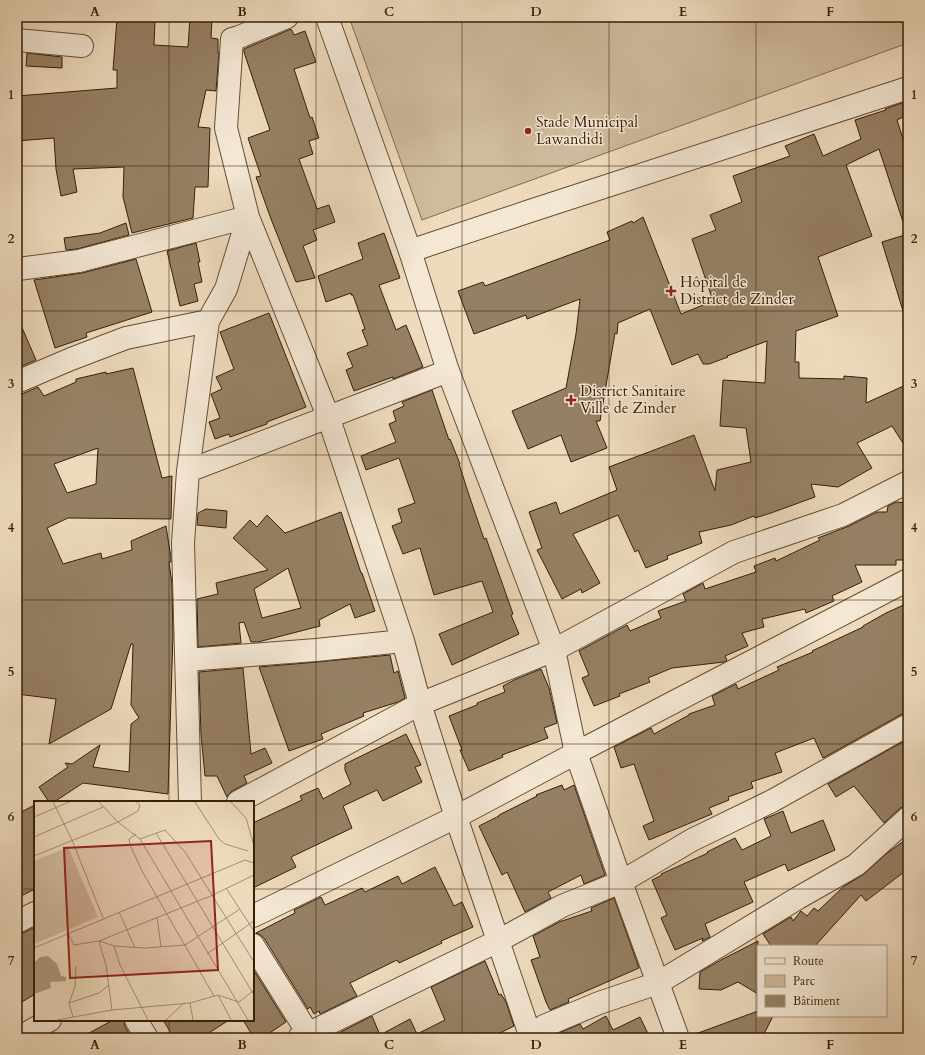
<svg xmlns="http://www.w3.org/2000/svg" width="925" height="1055" font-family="Cardo,serif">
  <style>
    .green { fill: #cfbb9e; stroke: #826c51 }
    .building { fill: #968065; stroke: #361e04; fill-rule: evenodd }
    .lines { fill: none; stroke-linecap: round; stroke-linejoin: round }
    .minor-casing { stroke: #644d32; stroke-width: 24 }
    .tertiary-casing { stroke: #644d32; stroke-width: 24 }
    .minor { stroke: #f4e8d5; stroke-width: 22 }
    .tertiary { stroke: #f4e8d5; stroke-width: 22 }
    .grid { fill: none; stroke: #361e04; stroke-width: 1; stroke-opacity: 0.55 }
    .poi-dot { fill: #8f2418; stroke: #f4e8d5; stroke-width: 1.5 }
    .labels { text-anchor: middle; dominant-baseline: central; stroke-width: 3; stroke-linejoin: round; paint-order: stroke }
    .poi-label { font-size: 15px; fill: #361e04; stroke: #f4e8d5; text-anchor: start }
    .inset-road { fill: none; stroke: #a48f74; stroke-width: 1 }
    .view { fill: #8f2418; fill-opacity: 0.15; stroke: #8f2418; stroke-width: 2 }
    .inset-edge { fill: none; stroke: #361e04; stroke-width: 2 }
    .neatline { fill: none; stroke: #361e04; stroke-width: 1.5 }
    .grid-label { font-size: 13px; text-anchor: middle; font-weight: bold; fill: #361e04 }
  </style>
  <rect width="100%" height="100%" fill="#eedbbe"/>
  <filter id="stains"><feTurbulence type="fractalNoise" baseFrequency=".005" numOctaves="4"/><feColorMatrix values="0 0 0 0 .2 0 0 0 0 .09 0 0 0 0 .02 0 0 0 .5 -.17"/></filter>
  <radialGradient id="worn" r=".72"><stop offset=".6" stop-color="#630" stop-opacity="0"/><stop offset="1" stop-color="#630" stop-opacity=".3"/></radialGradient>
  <path class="green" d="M349,17H908V43L422,220Z"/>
  <path class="building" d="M190,17H212L211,38L218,39V53H219L216,91L206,90L198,127L210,128L208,187H195L193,218L132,233L123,197L124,167L73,169L77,192L61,196L56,169L54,138L17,141V96L117,88V70H113L117,18L155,20L154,45L188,47Z
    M291,29L294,35L305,31L316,62L294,69L310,118L312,117L319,138L309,141L313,154L299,159L317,209L329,205L335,222L313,230L317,240L303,246L315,278L296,282L271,219L256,177L261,176L248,138L270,130L244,52V49Z
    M27,53L62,57V68L26,66Z
    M902,103L907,115L897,120L908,155V227L905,228L879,149L846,165L872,236L818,257L838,316L796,331L795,362H799V378L844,379V376L867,378L866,403L908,384V451L892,426L857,443L872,468L838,487L811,484L815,497L771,513L755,518L754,516L731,525L699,532L702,543L667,556L668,559L646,568L638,550L635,552L618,515L573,534L600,583L582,593L581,589L562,599L537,550L542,548L529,512L556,502L560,514L617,490L609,467L694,435L715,491L717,470L751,462L746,428L720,426L723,380L765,383L767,341L727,356L728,357L709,364H703L698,354L672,365L650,309L618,323L617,334L615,333L600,421H596L607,448L571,462L561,435L528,449L512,411L566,388L576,334L580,299L527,319L526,315L474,334L458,291L483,282L485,286L610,240L607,232L632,221L633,223L643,217L681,314L713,301L692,239L716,230L710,215L742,202L733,176L790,156L785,146L814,134L823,156L861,139L855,120L886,110L885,109Z
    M126,223L129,235L77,249L66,250L64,238L100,233Z
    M384,233L400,278L379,285L396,330L406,325L423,367L393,379V377L354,391L346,370L353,367L347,353L368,345L362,330L365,329L353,295H351V293L326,302L318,276L363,259L358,243Z
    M908,234V310L903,311L882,242Z
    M196,243L200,262H198L202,282L194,284L198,301L180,306L167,251Z
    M136,259L152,312L86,333L87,337L55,348L34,280L82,273Z
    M269,313L306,407L267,422V424L230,437L229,434L215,439L209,422L220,418L211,394L222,389L216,377L234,369L220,332Z
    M17,316L36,360L17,368Z
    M133,368L162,478L172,476L171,519L68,518L47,528L63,564L101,553L102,559L132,550L131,541L166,526L171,558V562H169L172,584L173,634L168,794L83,783L54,802H49L39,787L68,767L65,763L72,764L100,745L93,767L129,772L131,724L139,718L131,705L133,644H131L111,709L49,744L56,699L17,694V394H22L38,387L44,396L76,382V379L106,372V374ZM98,448L96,484L67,493L54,464Z
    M432,390L449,440L450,439L460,464H459L469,495L484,539L486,538L500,577L513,614L511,615L519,634L452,665L439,634L493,612L482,581L434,595L420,548L403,554L392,526L402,522L398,509L415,503L399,458L366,470L361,456L396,442L389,424L396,421L393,411L404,406L402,402Z
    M896,502L908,503V560H896V565H855L862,582L832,596L834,601L806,613L805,609L762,619L764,627L742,633L748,646L725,656L727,660L724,662L672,668L648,678L650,682L619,694L620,696L594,706L582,678L589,675L579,651L627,625L630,631L661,618L658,611L686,601L683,594L703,583L705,589L756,572L754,566L775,558L776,561L820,540L818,538L849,526L877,512H887L888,506Z
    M206,509L227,511L226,528L197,525L198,513Z
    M341,512L361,573H362L375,611L355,618L350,604L319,620L320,626L258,642H251L244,622L239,623L241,643L198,647L197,599L218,594L216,583L268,570L233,538L250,520L257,527L267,515L285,533ZM288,568L301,608L262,618L254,589Z
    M908,603V713L902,714L823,758L814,738L775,753L782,772L751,782L753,788L728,797L729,800L709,808L712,814L649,840L643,826L654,821L634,764L621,768L614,747L651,728L654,734L689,715V714L715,705L712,696L736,684L738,689L779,670L777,667L813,652L812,651L863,627V626L886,613Z
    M390,655L394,673L398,671L405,698L398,702L363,713L364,716L321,734L323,739L289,751L259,667L317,662Z
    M243,668L251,754L265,748L272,763L244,776L247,783L232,791L228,795L227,797L217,776H205L201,735L199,672Z
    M541,669L549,688L557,723L544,728L548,738L502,755L503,757L469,771L460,750H462L449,716L477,705V703L505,692L503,686L514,680Z
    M406,734L421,765L415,767L422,782L383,801L377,790L343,806L352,828L291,857L296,867L253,888V823L302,800L300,796L318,788L323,799L351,784L345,770V764Z
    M908,739V806H905L900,808L884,823L854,786L836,797L828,784Z
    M562,785L564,790L574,785L605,875L584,884L581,875L548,892L551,898L525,912L507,872L502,875L479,826L499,816V815L537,796L536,795Z
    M35,805V889L17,898V814Z
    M783,811L791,833L823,820L835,850L788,871L785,864L744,882L753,902L705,924L710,937L702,941L703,938L675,950L661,918L667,915L652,880L662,875L661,874L708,853L707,852L735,838L742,850L771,836L764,819Z
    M908,838V869L866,901L861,895L815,946H771L763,934L791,917L793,921L801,911L807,916L814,908L818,911L843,887L864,874L886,854Z
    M435,867L454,906L462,902L473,927L441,941L442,943L399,963L397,960L350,983L357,996L320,1014L319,1011L314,1014L310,1007L308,1009L264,938L259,934L256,933L295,913L294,910L321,897L325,905L362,888L365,892L398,876L402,884Z
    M614,898L639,968L568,999L569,1002L550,1010L546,1002L531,960L540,957L533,936L561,921H562L592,911L591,908Z
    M35,927V994L17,1005V934L23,933Z
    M758,941V994L738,982L721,990L699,989L700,972L721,960Z
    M485,961L499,995L501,994L506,1002L514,1026L490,1038H331V1037L372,1016L380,1035L410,1019L417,1034L445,1020L431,987Z
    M253,969L286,1022L262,1038H254L243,1020H253Z
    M758,1011V1016H773L762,1038H690V1036Z
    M606,1016L613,1030L640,1017L650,1038H564L561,1032L580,1024L583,1029Z
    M113,1020H124L125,1027L132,1038H80Z
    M163,1020H229L201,1038H174Z"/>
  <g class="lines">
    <g class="minor-casing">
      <path id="minor" d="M17,40L82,46
        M410,251L530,211L908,88
        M17,268L18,269L79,261L248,217L328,416L403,641L420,704L456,817L531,1038
        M17,382L71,359L126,338L208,321L226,289L248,217L226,128L232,39L239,37L287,17
        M188,471L448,371
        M186,660L316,650L403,641
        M576,753L908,580
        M190,802L183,543L188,471L208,321
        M238,802L420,704L554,650L734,552L843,515L908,482
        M17,922L35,913
        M253,945L311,1038
        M136,1020L147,1038
        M299,1038L498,941L562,906L621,882L692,840L772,801L908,725
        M538,1038L544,1026L599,1003L658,983L798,898L856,865L908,818"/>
    </g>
    <g class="tertiary-casing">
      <path id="tertiary" d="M327,17L410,251L448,371L554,650L576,753L621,882L678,1038
        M253,916L456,817L576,753
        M18,1038L50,1020"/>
    </g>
    <use href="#minor" class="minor"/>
    <use href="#tertiary" class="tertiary"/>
  </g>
  <path class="grid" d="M169,17V802M316,17V1038M462,17V1038M609,17V1038M756,17V1038M17,166H908M17,311H908M17,455H908M17,600H908M17,744H908M17,889H35M253,889H908M169,1020V1038"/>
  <g class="poi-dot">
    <circle cx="528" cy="131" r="4"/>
    <path d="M669 285h4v4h4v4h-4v4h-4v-4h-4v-4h4z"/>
    <path d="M569 394h4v4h4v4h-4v4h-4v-4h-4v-4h4z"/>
  </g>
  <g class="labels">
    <g class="poi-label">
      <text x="536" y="122">Stade Municipal<tspan x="536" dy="17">Lawandidi</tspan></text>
      <text x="680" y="282">Hôpital de<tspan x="680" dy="17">District de Zinder</tspan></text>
      <text x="580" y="391">District Sanitaire<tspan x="580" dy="17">Ville de Zinder</tspan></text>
    </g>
  </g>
  <g transform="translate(34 801)">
    <rect width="220" height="220" fill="#eedbbe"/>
    <path d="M34,46L64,116L0,143V60Z" fill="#cfbb9e"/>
    <path d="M14,155L23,163L27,175L32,176V180L16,181L17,187L0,193V162L6,156Z" fill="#af9b7f"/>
    <path class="inset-road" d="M19,1L38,39L69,117M65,1L84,21L106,38L214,219M161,1L185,38L191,43L214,50M197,1L212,17L220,45M0,16L35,1M122,32L220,194M102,33L95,38L96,44L108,70L180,195M0,36L69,6M106,38L131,29L151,51L220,161M0,55L84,21L104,10L106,4L102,1M192,87L220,130M85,111L101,147M123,116L127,146M34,132L40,144L65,140L80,145L86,164L114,219M80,145L111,147L151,144L206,108M0,147L211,59L220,62M173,153L220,120M184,194L197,219M35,202L65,192L75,184M156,202L159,219M78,209L72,164L65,140L179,94L220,74M39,216L35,202L41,186L42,165M23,219L78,209L156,202L184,194L205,201L220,189M132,219L150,202"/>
    <path class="view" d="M177,40L184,169L36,177L30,47Z"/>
    <rect width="220" height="220" class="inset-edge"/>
  </g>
  <rect width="925" height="1055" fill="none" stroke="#eedbbe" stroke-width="44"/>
  <rect x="757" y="945" width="130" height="72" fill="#f4e8d5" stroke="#a89781"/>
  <rect x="765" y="958" width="20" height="6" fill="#f4e8d5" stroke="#a89781"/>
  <text x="793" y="965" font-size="12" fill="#361e04">Route</text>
  <rect x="765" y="975" width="20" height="12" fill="#cfbb9e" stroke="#a89781"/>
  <text x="793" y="985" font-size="12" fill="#361e04">Parc</text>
  <rect x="765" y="995" width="20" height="12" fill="#968065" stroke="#a89781"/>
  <text x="793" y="1005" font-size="12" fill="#361e04">Bâtiment</text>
  <rect x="22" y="22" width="881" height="1011" class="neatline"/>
  <g class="grid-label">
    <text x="95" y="16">A</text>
    <text x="242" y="16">B</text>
    <text x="389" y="16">C</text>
    <text x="536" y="16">D</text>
    <text x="683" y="16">E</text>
    <text x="830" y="16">F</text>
    <text x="11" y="99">1</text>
    <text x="914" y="99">1</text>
    <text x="11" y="243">2</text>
    <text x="914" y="243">2</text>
    <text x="11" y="388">3</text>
    <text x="914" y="388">3</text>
    <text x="11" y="532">4</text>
    <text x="914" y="532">4</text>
    <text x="11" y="676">5</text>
    <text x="914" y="676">5</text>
    <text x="11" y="821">6</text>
    <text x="914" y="821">6</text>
    <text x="11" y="965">7</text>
    <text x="914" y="965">7</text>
    <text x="95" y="1049">A</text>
    <text x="242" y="1049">B</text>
    <text x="389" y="1049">C</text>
    <text x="536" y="1049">D</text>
    <text x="683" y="1049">E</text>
    <text x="830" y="1049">F</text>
  </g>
  <rect width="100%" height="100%" filter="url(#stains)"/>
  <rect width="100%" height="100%" fill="url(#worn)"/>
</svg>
